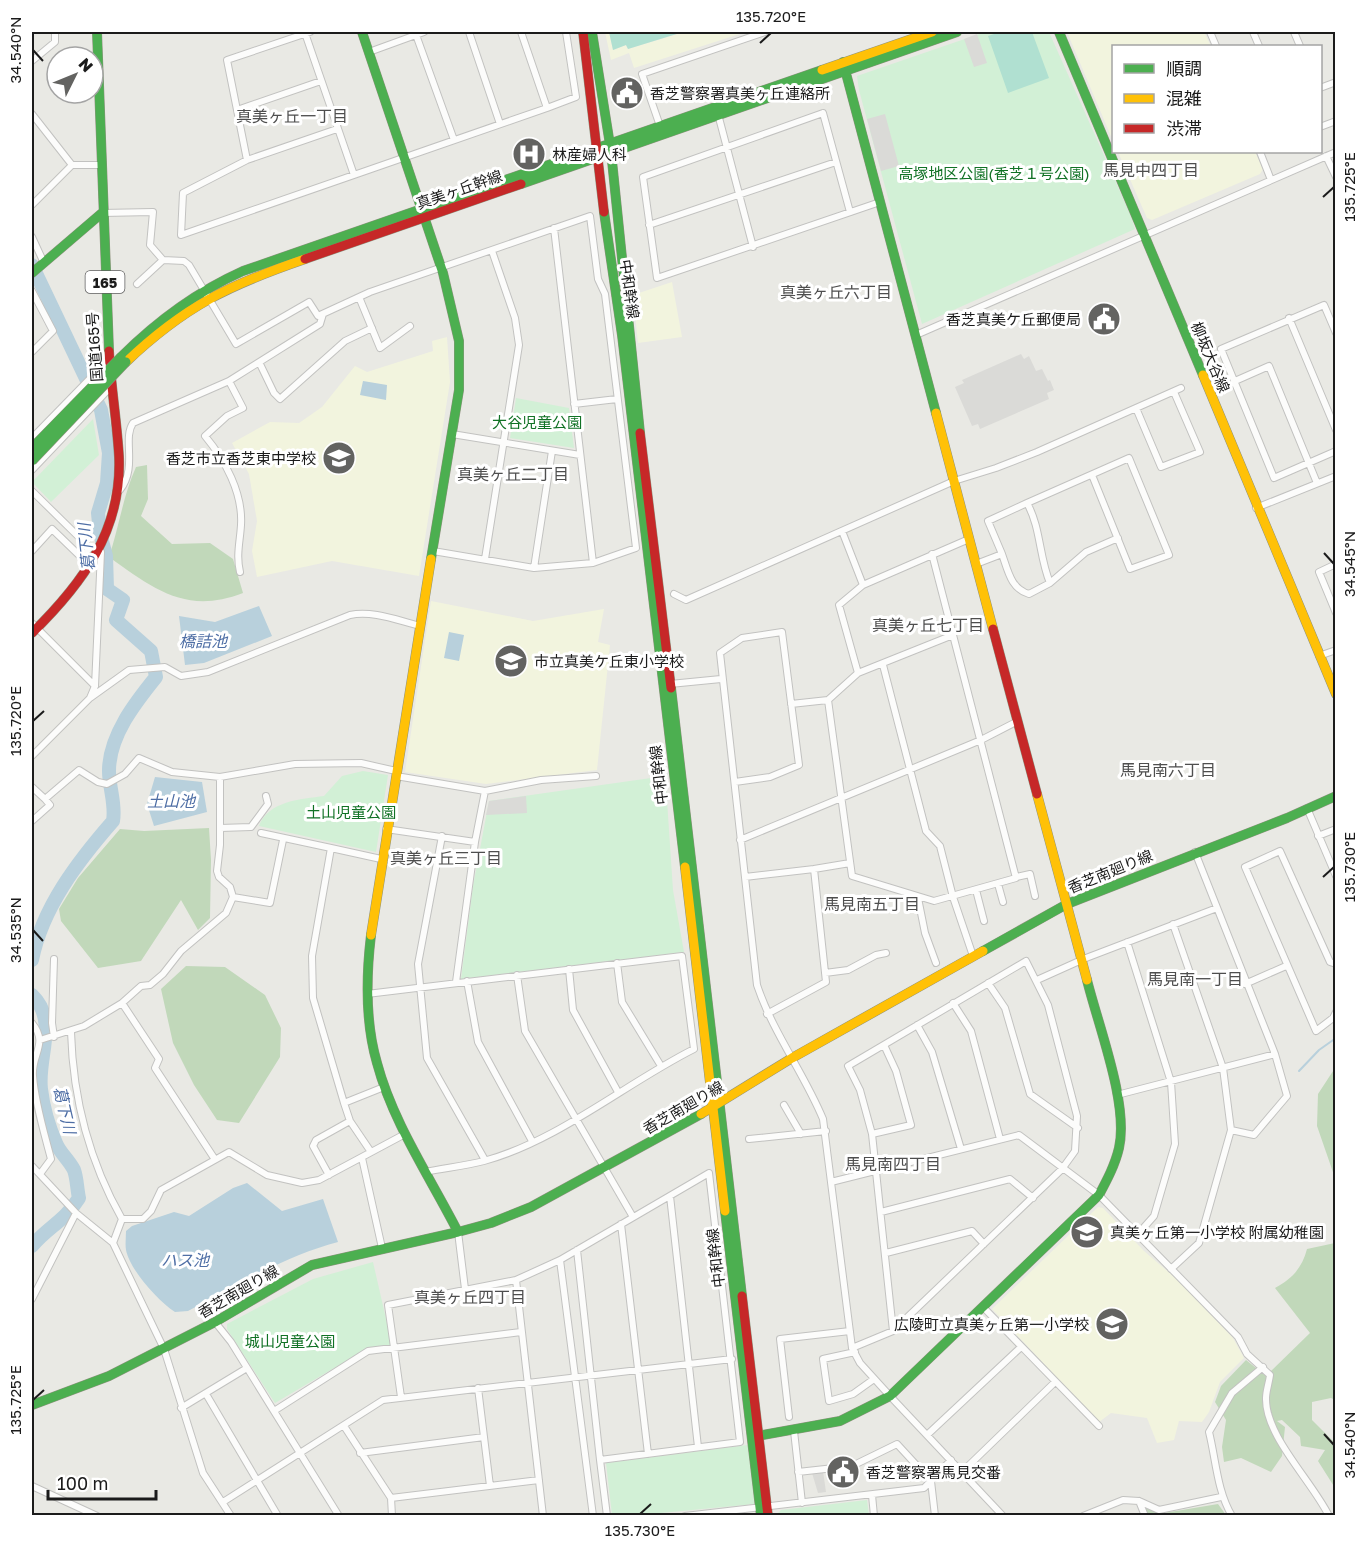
<svg xmlns="http://www.w3.org/2000/svg" width="1367" height="1547" font-family="'Golos Text','Noto Sans JP',sans-serif">
  <style>
    .education { fill: #f2f4de }
    .forest { fill: #c1d8ba }
    .park { fill: #d2f0d6 }
    .pitch { fill: #b0e0d1 }
    .parking { fill: #dadad7 }
    .water { fill: #b8d0dc }
    .lines { fill: none; stroke-linecap: round; stroke-linejoin: round }
    .stream { stroke: #b8d0dc; stroke-width: 2 }
    .river { stroke: #b8d0dc; stroke-width: 14 }
    .street-casing { stroke: #c2c2c0; stroke-width: 8 }
    .fast-casing { stroke: #8e927e; stroke-width: 10 }
    .slow-casing { stroke: #8e927e; stroke-width: 10 }
    .jam-casing { stroke: #8e927e; stroke-width: 10 }
    .street { stroke: #fcfcfb; stroke-width: 6 }
    .fast { stroke: #4caf50; stroke-width: 9 }
    .slow { stroke: #ffc107; stroke-width: 9 }
    .jam { stroke: #c62828; stroke-width: 9 }
    .fast-bridge-casing { stroke: #8e927e; stroke-width: 10; stroke-linecap: butt }
    .fast-bridge { stroke: #4caf50; stroke-width: 9 }
    .ticks { fill: none; stroke: #1b1b1b; stroke-width: 2 }
    .labels { text-anchor: middle; dominant-baseline: central; stroke-width: 6; stroke-linejoin: round; paint-order: stroke }
    .shield { fill: #fff; stroke: #5f5f5f; stroke-width: 1.5 }
    .shield-label { font-size: 14px; font-weight: bold; fill: #1b1b1b }
    .poi-label { font-size: 15px; fill: #1b1b1b; stroke: #fff; text-anchor: start }
    .park-label { font-size: 15px; fill: #117225; stroke: #fff }
    .street-label { font-size: 15px; fill: #1b1b1b; stroke: #fff }
    .neighbourhood-label { font-size: 16px; fill: #4e4e4e; stroke: #fff }
    .water-label { font-size: 16px; font-style: italic; fill: #4e6ea5; stroke: #fff }
    .neatline { fill: none; stroke: #1b1b1b; stroke-width: 2 }
    .ticks-label { font-size: 15px; text-anchor: middle; fill: #1b1b1b }
  </style>
  <rect width="100%" height="100%" fill="#e9e9e4"/>
  <path class="education" d="M605,32H609L613,50L626,45L628,49L684,32H746L634,68L629,53L611,60Z
    M1067,32H1204L1211,46H1114L1113,141Z
    M1118,152H1255L1263,169L1260,174L1152,220L1147,218Z
    M672,282L682,337L638,343L633,295Z
    M447,337L450,382L419,576L332,561L257,577L252,551L257,521L249,474L232,443L270,422L299,423L322,407L355,366L367,372L433,351L432,341Z
    M431,601L533,621L604,609L598,642L610,645L597,770L486,784L405,772Z
    M1098,1207L1103,1208L1144,1251L1180,1282L1233,1338L1244,1358L1220,1382L1209,1412L1202,1422L1179,1421L1174,1440L1157,1443L1147,1418L1111,1413L1099,1422L992,1309Z"/>
  <path class="forest" d="M147,465L148,499L141,516L172,544L210,543L233,559L243,593C186,615 154,589 109,557C119,527 123,496 136,467Z
    M209,828L211,860L210,918L198,930L181,900L141,961L98,968L61,921L59,909L78,878L120,829L144,831Z
    M186,966L225,967L265,995L281,1028L280,1057L239,1123L217,1120L194,1085L173,1043L161,989Z
    M1335,1068H1336L1335,1178L1317,1126L1318,1094Z
    M1335,1243V1400L1331,1398L1312,1402V1420L1335,1443V1488L1318,1461L1325,1450L1301,1446L1300,1437L1282,1420L1277,1421L1285,1427L1282,1456L1271,1472L1241,1458L1224,1462L1222,1447L1226,1420L1215,1402L1221,1386L1246,1360L1266,1376L1310,1333L1275,1288C1292,1279 1302,1268 1307,1249Z
    M1218,1504L1226,1515H1147L1144,1508L1164,1513Z"/>
  <path class="park" d="M985,32H1049L1131,216L1135,229L922,324L859,90L857,76Z
    M516,398L569,408L574,448L510,438Z
    M93,419L99,455L51,502L32,482Z
    M363,771L388,775L376,852L259,826C268,801 301,799 324,796L342,776Z
    M651,778L666,785L673,890L684,952L461,979L473,886L489,801Z
    M373,1262L392,1345L368,1348L275,1403L227,1329V1324L313,1279Z
    M748,1445L755,1504L640,1515H612L606,1463Z
    M867,1500L869,1515H776L781,1510Z"/>
  <path class="pitch" d="M609,32H683L628,49L626,45L613,50Z
    M1000,32H1032L1049,78L1008,93L988,36Z"/>
  <path class="parking" d="M977,34L987,63L974,67L964,39Z
    M885,114L899,166L881,171L867,119Z
    M1021,354L1024,359L1029,356L1036,371L1042,369L1048,381L1050,380L1054,390L1047,393L1049,399L980,429L978,424L972,426L955,387L964,383L962,380Z
    M526,796L527,813L486,815L489,801Z
    M823,1471L826,1492L818,1493L812,1473Z"/>
  <path class="water" d="M363,381L387,385L386,400L360,395Z
    M259,606L272,636L204,663L185,665L179,616L215,622Z
    M449,632L464,635L459,661L444,658Z
    M155,777L202,782L207,812L154,826L147,804Z
    M247,1183L282,1211L323,1199L338,1242C285,1256 237,1285 188,1311L175,1312C158,1301 130,1270 126,1250C125,1244 126,1237 126,1231L132,1226L174,1212L189,1216L233,1188Z"/>
  <g class="lines">
    <path class="stream" d="M1299,1071L1319,1050L1336,1038"/>
    <path class="river" d="M32,265L101,410L109,453L107,483L98,513L100,533L106,556L107,589L123,600L116,620L151,651L156,677C135,703 109,736 109,771C109,788 116,804 113,821C78,861 42,908 32,960
      M32,995C59,1021 37,1057 41,1089C43,1106 49,1127 56,1143C60,1153 69,1160 74,1170C77,1178 77,1189 79,1198C64,1222 49,1226 32,1246"/>
    <g class="street-casing">
      <path id="street" d="M415,32L454,140
        M469,32L500,124
        M1210,32L1216,46
        M1253,32L1259,46
        M1294,32L1300,46
        M305,33L354,175
        M369,52L424,32
        M32,61L55,42V32
        M1320,88L1336,82
        M547,108L576,97L566,32
        M237,110L321,81
        M32,114L72,165
        M718,114L753,247
        M660,126L642,74L765,32
        M1320,127L1336,121
        M337,129L247,160L183,193L181,235L547,108L521,32
        M1260,152L1271,180
        M1326,156L1336,177
        M247,160L227,60L310,32
        M32,205L72,165H100
        M850,212L823,113L643,177L657,278L880,202
        M102,213L153,212L150,245L163,260L184,261L189,265L236,344L309,302L318,316L370,292L590,216L598,279L605,294L636,548L593,563L534,568L433,551
        M649,225L836,162
        M554,228L593,563
        M32,237L44,263
        M137,284L163,260
        M32,291L53,331L32,352
        M359,297L380,348L410,326
        M1289,318L1336,430
        M1336,333L1324,305L1221,349L1274,478L1336,451
        M916,335L1336,152
        M260,364L274,393L280,399L345,341L372,328
        M229,381L243,408L227,416L205,436C225,460 243,493 241,525C240,542 236,555 240,572
        M1235,381L1269,366L1317,483
        M574,404L617,399
        M1136,408L1161,467L1200,452L1174,392
        M452,434L580,455
        M32,438L109,359
        M32,470L110,388
        M120,490C138,467 122,439 133,423L229,381L320,324L323,314
        M32,491L90,548L81,557L52,529L32,551
        M1027,503L1129,458L1169,555L1130,569L1092,475
        M1256,508L1336,476
        M842,531L863,585
        M932,554L1016,878L934,901L852,876L828,700L858,673L953,635
        M485,559L519,345L515,318L492,251
        M976,564L1002,554L988,521L1027,503C1041,528 1039,557 1050,583L1029,594C1011,589 1008,571 1002,554
        M1336,564L1319,572L1336,613
        M534,568L552,451
        M1050,583L1086,552L1118,538
        M674,594L686,600L954,481L996,468L1037,452L1181,388
        M32,623L95,686
        M1319,656L1336,650
        M883,665L926,831L940,846L953,897L973,956
        M858,673L839,605L863,585L969,539
        M670,684L721,679
        M90,698L129,670L165,667L181,676L208,672L350,615C373,610 399,621 421,626
        M791,704L828,700
        M32,756L90,698L95,686L101,552
        M396,776L485,791L541,780L596,776
        M220,777V845L217,871L219,877L230,887L233,897L270,903L283,840
        M735,782L770,777L799,765L782,632L742,638L720,653L757,985C773,1033 804,1073 823,1119L852,1348L860,1363L890,1396L1003,1516
        M32,787L45,799L79,770L98,782L107,784L125,774L139,758L172,772L220,777L295,764L361,763L396,771
        M1307,808L1336,876
        M32,821L50,805L45,799
        M220,828L251,827L268,804L266,796
        M386,829L475,842
        M261,833L331,848
        M442,836L418,964L427,1058L485,1160
        M1318,836L1336,829
        M740,840L981,740L1018,721
        M1195,852L1275,1054L1287,1096L1254,1135L1231,1130
        M381,859L331,848L312,956L313,998L344,1103L384,1087
        M814,869L850,863
        M745,877L814,869L826,982L767,1014
        M1016,877L1030,874L1035,896
        M998,884L1003,902
        M976,890L984,921
        M918,898L925,933L936,963
        M1127,942L1171,1082L1175,1144L1154,1216L1138,1234
        M54,959L52,1023L54,1037
        M617,963L622,1002L661,1066
        M1336,964L1330,962L1280,851L1245,867L1316,1031L1333,1018L1336,1012
        M569,969L573,1010L618,1092
        M825,973L848,970L876,955L886,953
        M517,975L525,1031L633,1217
        M1037,980L1086,958L1217,908
        M467,981L478,1042L532,1141
        M456,982L475,842L485,791
        M988,983L1005,1008L1030,1094L1078,1128
        M1245,984L1286,966
        M367,994L682,956L694,1049C626,1083 558,1141 484,1161C465,1166 444,1168 425,1172
        M122,1003L141,986L150,985L163,974L181,951L226,913L233,897
        M953,1003L971,1031L1000,1139
        M32,1023C49,1044 31,1054 33,1076C35,1103 44,1132 51,1159L40,1174
        M917,1025L932,1052L961,1149
        M71,1032C73,1098 89,1161 122,1219
        M40,1040L84,1026L122,1003L159,1059L155,1068L214,1158
        M1117,1095L1275,1054
        M344,1103L350,1121L371,1152
        M784,1105L801,1134
        M872,1134L911,1125L896,1071L884,1045
        M749,1139L826,1131
        M362,1158L382,1248
        M32,1166L76,1213L113,1243L164,1349L203,1473L231,1516
        M329,1175L313,1146L316,1140L350,1121
        M831,1182L1019,1135L1099,1195L1238,1337L1247,1354L1270,1375C1269,1383 1266,1391 1266,1398C1265,1436 1312,1481 1329,1516
        M670,1196L698,1447
        M881,1212L1010,1179L1033,1198
        M122,1219H143L151,1211L161,1190L229,1152L267,1175L302,1183L319,1180L405,1134
        M621,1224L648,1454
        M458,1232L465,1289
        M113,1243L122,1219
        M577,1250L600,1460L740,1442L709,1173L560,1260L593,1516
        M886,1253L972,1231L984,1244
        M1171,1269L1199,1243L1231,1130L1223,1068L1173,924
        M516,1280L560,1260
        M32,1299L76,1213
        M983,1307L1099,1426
        M215,1322L231,1342L339,1516
        M852,1348L893,1331L1062,1169L1075,1151L1077,1116L1048,1005L1026,961L848,1066L860,1090L872,1134L893,1331
        M855,1352L823,1359L829,1401L853,1394L874,1379
        M478,1388L490,1486
        M206,1394L278,1516
        M401,1397L388,1305L516,1280L543,1516
        M181,1408L247,1368
        M274,1411L368,1351L521,1332
        M789,1417L780,1339L850,1331
        M344,1426L391,1498
        M794,1431L802,1503
        M927,1435L1021,1347
        M360,1453L484,1437
        M600,1460L607,1516
        M963,1471L1055,1382
        M798,1472L852,1466L897,1444L931,1481L935,1516
        M32,1486L97,1516
        M872,1495L874,1516
        M1139,1501L1145,1516
        M223,1502L383,1400L732,1359
        M392,1516L391,1498L539,1480
        M685,1516L924,1488L951,1460
        M1083,1516L1123,1500L1139,1501L1159,1510L1221,1497
        M1232,1516C1217,1491 1216,1460 1209,1432L1232,1393L1263,1367"/>
    </g>
    <g class="fast-casing">
      <path id="fast" d="M97,32L109,351
        M362,32L443,273L459,341V390L431,559
        M592,32L611,151L640,433
        M1059,32L1203,375
        M843,62L936,413
        M521,184L957,32
        M604,212L622,335L685,867
        M32,273L102,213
        M121,357C157,321 196,292 243,271L822,70
        M671,688L742,1296
        M371,935C366,977 365,1022 377,1063C393,1123 430,1177 458,1232
        M983,951L1067,904L1287,818L1336,796
        M725,1211L761,1516
        M32,1405L109,1376L215,1322L312,1265L458,1232L491,1223L531,1207L701,1114
        M752,1437L840,1421L890,1396L1099,1195C1107,1180 1115,1165 1119,1148C1129,1104 1098,1025 1087,980"/>
    </g>
    <g class="slow-casing">
      <path id="slow" d="M822,70L932,32
        M126,362C185,306 229,285 305,259
        M1203,375L1336,694
        M936,413L993,629
        M1037,794L1087,980
        M685,867L725,1211
        M371,935L431,559
        M701,1114L792,1058L983,951"/>
    </g>
    <g class="jam-casing">
      <path id="jam" d="M583,32L604,212
        M305,259L521,184
        M640,433L671,688
        M993,629L1037,794
        M32,633C82,584 122,531 119,457C117,422 111,387 109,351
        M742,1296L768,1516"/>
    </g>
    <use href="#street" class="street"/>
    <use href="#fast" class="fast"/>
    <use href="#slow" class="slow"/>
    <use href="#jam" class="jam"/>
    <g class="fast-bridge-casing">
      <path id="fast-bridge" d="M32,448L121,357
        M32,461L126,362"/>
    </g>
    <use href="#fast-bridge" class="fast-bridge"/>
  </g>
  <path class="ticks" d="M760,43L771,33M33,50L43,61M1323,197L1334,187M1324,553L1334,564M33,721L44,711M1323,877L1334,867M33,930L43,941M33,1400L44,1390M1324,1434L1334,1445M640,1514L651,1504"/>
  <defs>
    <g id="civic-disc" transform="scale(1.725)"><circle r="9.5" fill="#636361" stroke="#fff"/><path d="M-.6-6.5H3V-4.5H.6V-3L4-1V1h2V6H-6V1h2V-1L-.6-3ZM-1.2 2.5V6h2.4V2.5Z" fill="#fff"/></g>
    <g id="hospital-disc" transform="scale(1.725)"><circle r="9.5" fill="#636361" stroke="#fff"/><path d="M-5-5h3v3.5h4V-5h3V5h-3V1.5h-4V5h-3Z" fill="#fff"/></g>
    <g id="school-disc" transform="scale(1.725)"><circle r="9.5" fill="#636361" stroke="#fff"/><path d="M0-5L7-2L0 1L-7-2ZM-4 1L0 2.5L4 1V4Q0 6-4 4Z" fill="#fff"/></g>
  </defs>
  <g fill-rule="evenodd">
    <use href="#civic-disc" x="627" y="93"/>
    <use href="#hospital-disc" x="529" y="154"/>
    <use href="#civic-disc" x="1104" y="319"/>
    <use href="#school-disc" x="339" y="458"/>
    <use href="#school-disc" x="511" y="661"/>
    <use href="#school-disc" x="1087" y="1232"/>
    <use href="#school-disc" x="1112" y="1324"/>
    <use href="#civic-disc" x="843" y="1472"/>
  </g>
  <g class="labels">
    <rect class="shield" x="85.5" y="271" width="39" height="22" rx="4.5"/>
    <g class="shield-label">
      <text x="105" y="282">165</text>
    </g>
    <g class="poi-label">
      <text x="650" y="93">香芝警察署真美ヶ丘連絡所</text>
      <text x="552" y="154">林産婦人科</text>
      <text x="1081" y="319" text-anchor="end">香芝真美ケ丘郵便局</text>
      <text x="316" y="458" text-anchor="end">香芝市立香芝東中学校</text>
      <text x="534" y="661">市立真美ケ丘東小学校</text>
      <text x="1110" y="1232">真美ヶ丘第一小学校 附属幼稚園</text>
      <text x="1089" y="1324" text-anchor="end">広陵町立真美ヶ丘第一小学校</text>
      <text x="866" y="1472">香芝警察署馬見交番</text>
    </g>
    <g class="park-label">
      <text x="994" y="173">高塚地区公園(香芝１号公園)</text>
      <text x="537" y="422">大谷児童公園</text>
      <text x="351" y="812">土山児童公園</text>
      <text x="290" y="1341">城山児童公園</text>
    </g>
    <g class="street-label">
      <text transform="translate(459 189) rotate(-19)">真美ヶ丘幹線</text>
      <text transform="translate(630 289) rotate(82)">中和幹線</text>
      <text transform="translate(94 347) rotate(-94)">国道165号</text>
      <text transform="translate(1211 357) rotate(67)">柳坂大谷線</text>
      <text transform="translate(658 775) rotate(-97)">中和幹線</text>
      <text transform="translate(1110 871) rotate(-22)">香芝南廻り線</text>
      <text transform="translate(683 1107) rotate(-30)">香芝南廻り線</text>
      <text transform="translate(715 1258) rotate(-97)">中和幹線</text>
      <text transform="translate(238 1291) rotate(-30)">香芝南廻り線</text>
    </g>
    <g class="neighbourhood-label">
      <text x="292" y="116">真美ヶ丘一丁目</text>
      <text x="1151" y="170">馬見中四丁目</text>
      <text x="836" y="292">真美ヶ丘六丁目</text>
      <text x="513" y="474">真美ヶ丘二丁目</text>
      <text x="928" y="625">真美ヶ丘七丁目</text>
      <text x="1168" y="770">馬見南六丁目</text>
      <text x="446" y="858">真美ヶ丘三丁目</text>
      <text x="872" y="904">馬見南五丁目</text>
      <text x="1195" y="979">馬見南一丁目</text>
      <text x="893" y="1164">馬見南四丁目</text>
      <text x="470" y="1297">真美ヶ丘四丁目</text>
    </g>
    <g class="water-label">
      <text transform="translate(86 547) rotate(-96)">葛下川</text>
      <text x="203" y="641">橋詰池</text>
      <text x="171" y="801">土山池</text>
      <text transform="translate(65 1110) rotate(77)">葛下川</text>
      <text x="185" y="1260">ハス池</text>
    </g>
  </g>
  <rect width="1367" height="1547" fill="none" stroke="#ffffff" stroke-width="66"/>
  <rect x="1112" y="45" width="210" height="108" fill="#ffffff" stroke="#a4a4a4" stroke-width="1.5"/>
  <rect x="1124" y="64" width="30" height="9" fill="#4caf50" stroke="#a4a4a4" stroke-width="1.5"/>
  <text x="1166" y="75" font-size="18" fill="#1b1b1b">順調</text>
  <rect x="1124" y="94" width="30" height="9" fill="#ffc107" stroke="#a4a4a4" stroke-width="1.5"/>
  <text x="1166" y="105" font-size="18" fill="#1b1b1b">混雑</text>
  <rect x="1124" y="124" width="30" height="9" fill="#c62828" stroke="#a4a4a4" stroke-width="1.5"/>
  <text x="1166" y="135" font-size="18" fill="#1b1b1b">渋滞</text>
  <g transform="translate(75 75) rotate(47)"><circle r="28" fill="#ffffff" stroke="#a4a4a4" stroke-width="1.5"/>
  <path d="M0-4.5L10 22L0 15L-10 22Z" fill="#636361"/>
  <text y="-9" font-size="16" font-weight="bold" text-anchor="middle" fill="#1b1b1b">N</text>
  </g>
  <path d="M48 1490v9h108v-9" fill="none" stroke="#1b1b1b" stroke-width="3"/>
  <text x="57" y="1490" font-size="18" fill="#1b1b1b" stroke="#ffffff" stroke-width="4.5" paint-order="stroke">100 m</text>
  <rect x="33" y="33" width="1301" height="1481" class="neatline"/>
  <g class="ticks-label">
    <text x="771" y="22">135.720°E</text>
    <text transform="translate(16 50) rotate(-90)" y="5">34.540°N</text>
    <text transform="translate(1350 187) rotate(-90)" y="5">135.725°E</text>
    <text transform="translate(1350 564) rotate(-90)" y="5">34.545°N</text>
    <text transform="translate(16 721) rotate(-90)" y="5">135.720°E</text>
    <text transform="translate(1350 867) rotate(-90)" y="5">135.730°E</text>
    <text transform="translate(16 930) rotate(-90)" y="5">34.535°N</text>
    <text transform="translate(16 1400) rotate(-90)" y="5">135.725°E</text>
    <text transform="translate(1350 1445) rotate(-90)" y="5">34.540°N</text>
    <text x="640" y="1536">135.730°E</text>
  </g>
</svg>
